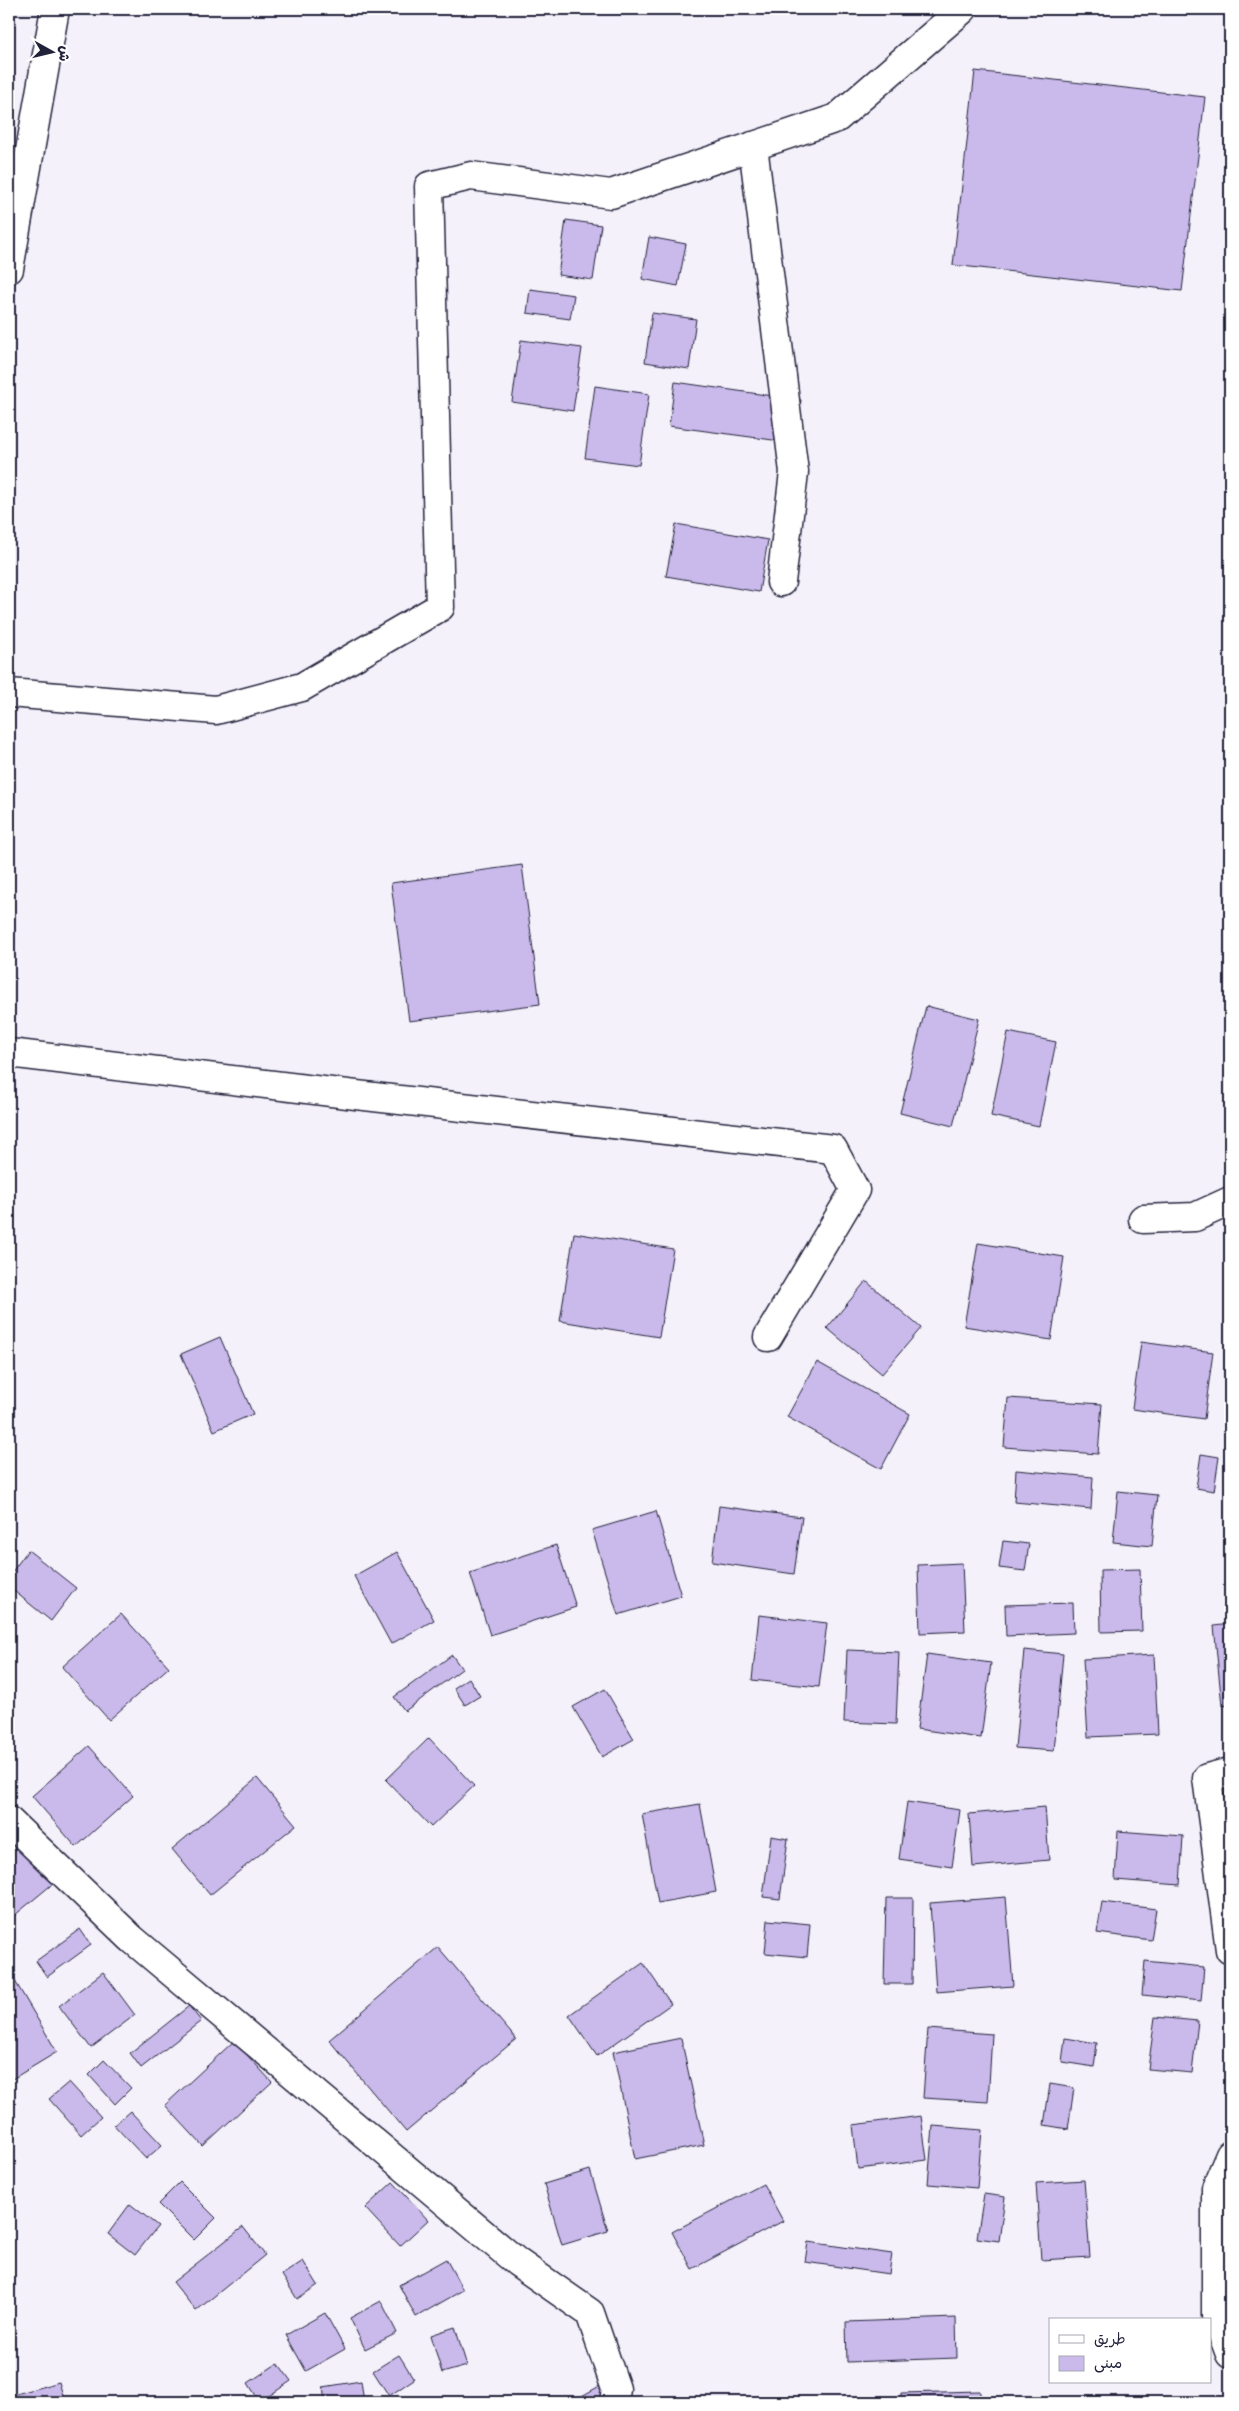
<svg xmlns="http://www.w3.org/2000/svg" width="1239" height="2411" font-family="Mali,'Playpen Sans Arabic',sans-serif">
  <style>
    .building { fill: #cabaeb; stroke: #22223b }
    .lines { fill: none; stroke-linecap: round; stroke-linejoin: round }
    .minor-casing { stroke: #22223b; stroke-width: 31 }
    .minor { stroke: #fff; stroke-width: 28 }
  </style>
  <rect width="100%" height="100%" fill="#f4f1fb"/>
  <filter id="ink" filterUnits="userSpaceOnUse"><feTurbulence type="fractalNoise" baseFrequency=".02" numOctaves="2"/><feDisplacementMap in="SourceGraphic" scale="10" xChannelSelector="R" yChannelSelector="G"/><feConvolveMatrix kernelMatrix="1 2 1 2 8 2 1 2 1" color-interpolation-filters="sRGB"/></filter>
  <g filter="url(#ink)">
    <path class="building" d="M975,71L1205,97L1182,291L953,265Z
      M566,220L601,225L593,280L558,275Z
      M649,237L686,244L678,286L642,279Z
      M530,289L574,295L570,319L527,313Z
      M652,313L696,319L689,369L645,362Z
      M521,340L582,348L573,411L512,402Z
      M675,382L801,400L795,443L669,426Z
      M595,386L649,394L639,465L585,458Z
      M676,524L768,540L759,592L666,576Z
      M522,865L540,1004L409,1021L391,883Z
      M926,1006L979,1019L953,1126L900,1113Z
      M1008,1032L1056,1042L1039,1126L991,1116Z
      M574,1233L673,1249L659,1337L560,1321Z
      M978,1243L1064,1257L1051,1340L964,1326Z
      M866,1281L921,1328L882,1374L827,1328Z
      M220,1337L253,1414L214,1431L181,1354Z
      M1141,1342L1213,1352L1204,1419L1132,1409Z
      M817,1362L910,1414L881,1469L787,1417Z
      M1008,1398L1102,1404L1098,1454L1004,1447Z
      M1201,1454L1219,1457L1214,1491L1196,1488Z
      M1016,1470L1093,1477L1091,1509L1014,1502Z
      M1118,1491L1157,1495L1152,1546L1113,1542Z
      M719,1506L802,1517L794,1574L712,1562Z
      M656,1511L681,1596L618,1615L592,1530Z
      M1003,1541L1029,1544L1025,1571L999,1568Z
      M556,1545L576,1607L490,1635L470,1573Z
      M28,1550L76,1588L51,1621L9,1587V1576Z
      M397,1552L434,1620L391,1644L354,1576Z
      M962,1563L965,1631L920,1633L918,1565Z
      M1140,1569L1142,1631L1101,1632L1100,1570Z
      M1073,1603L1074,1633L1006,1636L1005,1605Z
      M121,1614L169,1667L109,1720L62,1667Z
      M759,1615L827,1623L819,1687L752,1680Z
      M1230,1624V1705L1222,1706L1214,1626Z
      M847,1650L899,1652L896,1724L844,1722Z
      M1024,1650L1063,1654L1054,1751L1015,1748Z
      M927,1654L991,1663L981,1738L917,1729Z
      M452,1655L462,1669L405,1711L394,1697Z
      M1154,1655L1158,1734L1088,1737L1083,1659Z
      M469,1678L480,1696L465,1705L454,1688Z
      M605,1689L634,1739L602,1757L573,1707Z
      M429,1738L474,1786L431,1827L386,1780Z
      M89,1746L133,1796L76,1847L32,1796Z
      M257,1778L296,1825L210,1895L172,1849Z
      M907,1802L960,1810L952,1867L899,1859Z
      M700,1804L716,1892L658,1903L642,1814Z
      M1045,1807L1049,1860L973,1867L969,1814Z
      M1118,1831L1183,1836L1180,1885L1115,1880Z
      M771,1836L788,1839L780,1899L763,1897Z
      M9,1839L56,1881L9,1920Z
      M1006,1897L1013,1986L936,1992L930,1903Z
      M886,1898H913L912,1984H884Z
      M1102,1902L1156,1909L1151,1940L1097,1933Z
      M768,1920L810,1924L807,1957L765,1953Z
      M80,1929L91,1945L47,1977L36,1961Z
      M438,1947L516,2039L406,2132L329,2040Z
      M1145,1961L1204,1967L1201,2001L1142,1995Z
      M643,1963L671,2004L597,2056L569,2015Z
      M9,1971L57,2052L9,2081Z
      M103,1972L135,2015L91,2048L59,2006Z
      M189,2006L201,2021L141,2068L130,2053Z
      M1155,2017L1198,2021L1192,2073L1148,2069Z
      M928,2029L992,2034L988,2102L923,2098Z
      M681,2038L704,2145L635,2159L613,2052Z
      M1065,2038L1097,2043L1094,2067L1062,2062Z
      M234,2041L272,2082L203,2146L165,2105Z
      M104,2060L131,2088L115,2104L89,2075Z
      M69,2082L101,2117L81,2135L49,2099Z
      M1050,2084L1074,2088L1068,2129L1044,2125Z
      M130,2111L162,2145L146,2159L114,2125Z
      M921,2116L927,2160L858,2169L853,2125Z
      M933,2126L982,2130L977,2188L928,2184Z
      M590,2170L608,2231L562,2245L544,2184Z
      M1084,2180L1090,2257L1041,2260L1036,2183Z
      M180,2182L216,2218L194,2240L158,2204Z
      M393,2182L428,2220L400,2246L365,2208Z
      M763,2184L783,2221L692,2269L672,2232Z
      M984,2194L1005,2197L999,2241L977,2238Z
      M130,2204L158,2226L135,2255L108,2234Z
      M243,2227L265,2255L196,2311L173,2282Z
      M808,2242L892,2254L889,2274L805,2262Z
      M446,2259L463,2290L416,2317L399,2285Z
      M303,2261L318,2285L297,2299L282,2275Z
      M381,2301L397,2333L365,2349L350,2318Z
      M325,2313L345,2349L306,2371L286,2335Z
      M956,2318L957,2358L847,2362L846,2322Z
      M455,2327L467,2366L442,2373L431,2335Z
      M399,2355L414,2379L389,2396L373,2371Z
      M278,2363L291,2381L260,2402L248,2383Z
      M361,2381L364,2402H325L323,2387Z
      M59,2382L65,2402H9V2396Z
      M605,2383L616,2402H571Z
      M980,2391V2402H901V2393Z
      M873,2396L874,2402H835V2400Z"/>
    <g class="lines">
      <g class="minor-casing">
        <path id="minor" d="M753,146L794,472L781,582
          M9,269L55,9
          M9,693L216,710L302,687L440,607L429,186L471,176L611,194L837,118L963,9
          M9,1053L356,1095L833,1149L855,1190L768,1337
          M1143,1219L1195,1217L1230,1201
          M1230,1772L1207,1778L1230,1950
          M9,1821L132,1939L517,2262L590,2313L616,2389L614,2402
          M1230,2155L1216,2188V2316L1230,2354"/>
      </g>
      <use href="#minor" class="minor"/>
    </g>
  </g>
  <rect width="1239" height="2411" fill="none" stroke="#fff" stroke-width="30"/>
  <rect x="15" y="15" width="1209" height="2381" fill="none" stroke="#22223b" stroke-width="2" filter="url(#ink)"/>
  <rect x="1049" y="2318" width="162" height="65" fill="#ffffff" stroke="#a7a7b1"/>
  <rect x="1059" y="2335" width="25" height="8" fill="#ffffff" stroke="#a7a7b1"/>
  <text x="1094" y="2344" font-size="15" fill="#22223b">طريق</text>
  <rect x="1059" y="2356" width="25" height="15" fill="#cabaeb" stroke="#a7a7b1"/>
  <text x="1094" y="2368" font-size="15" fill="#22223b">مبنى</text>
  <g transform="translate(52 52) rotate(98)" stroke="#ffffff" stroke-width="4" paint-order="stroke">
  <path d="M0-4L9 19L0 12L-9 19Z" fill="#22223b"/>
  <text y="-8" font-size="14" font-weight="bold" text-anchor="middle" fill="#22223b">ش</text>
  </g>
</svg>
